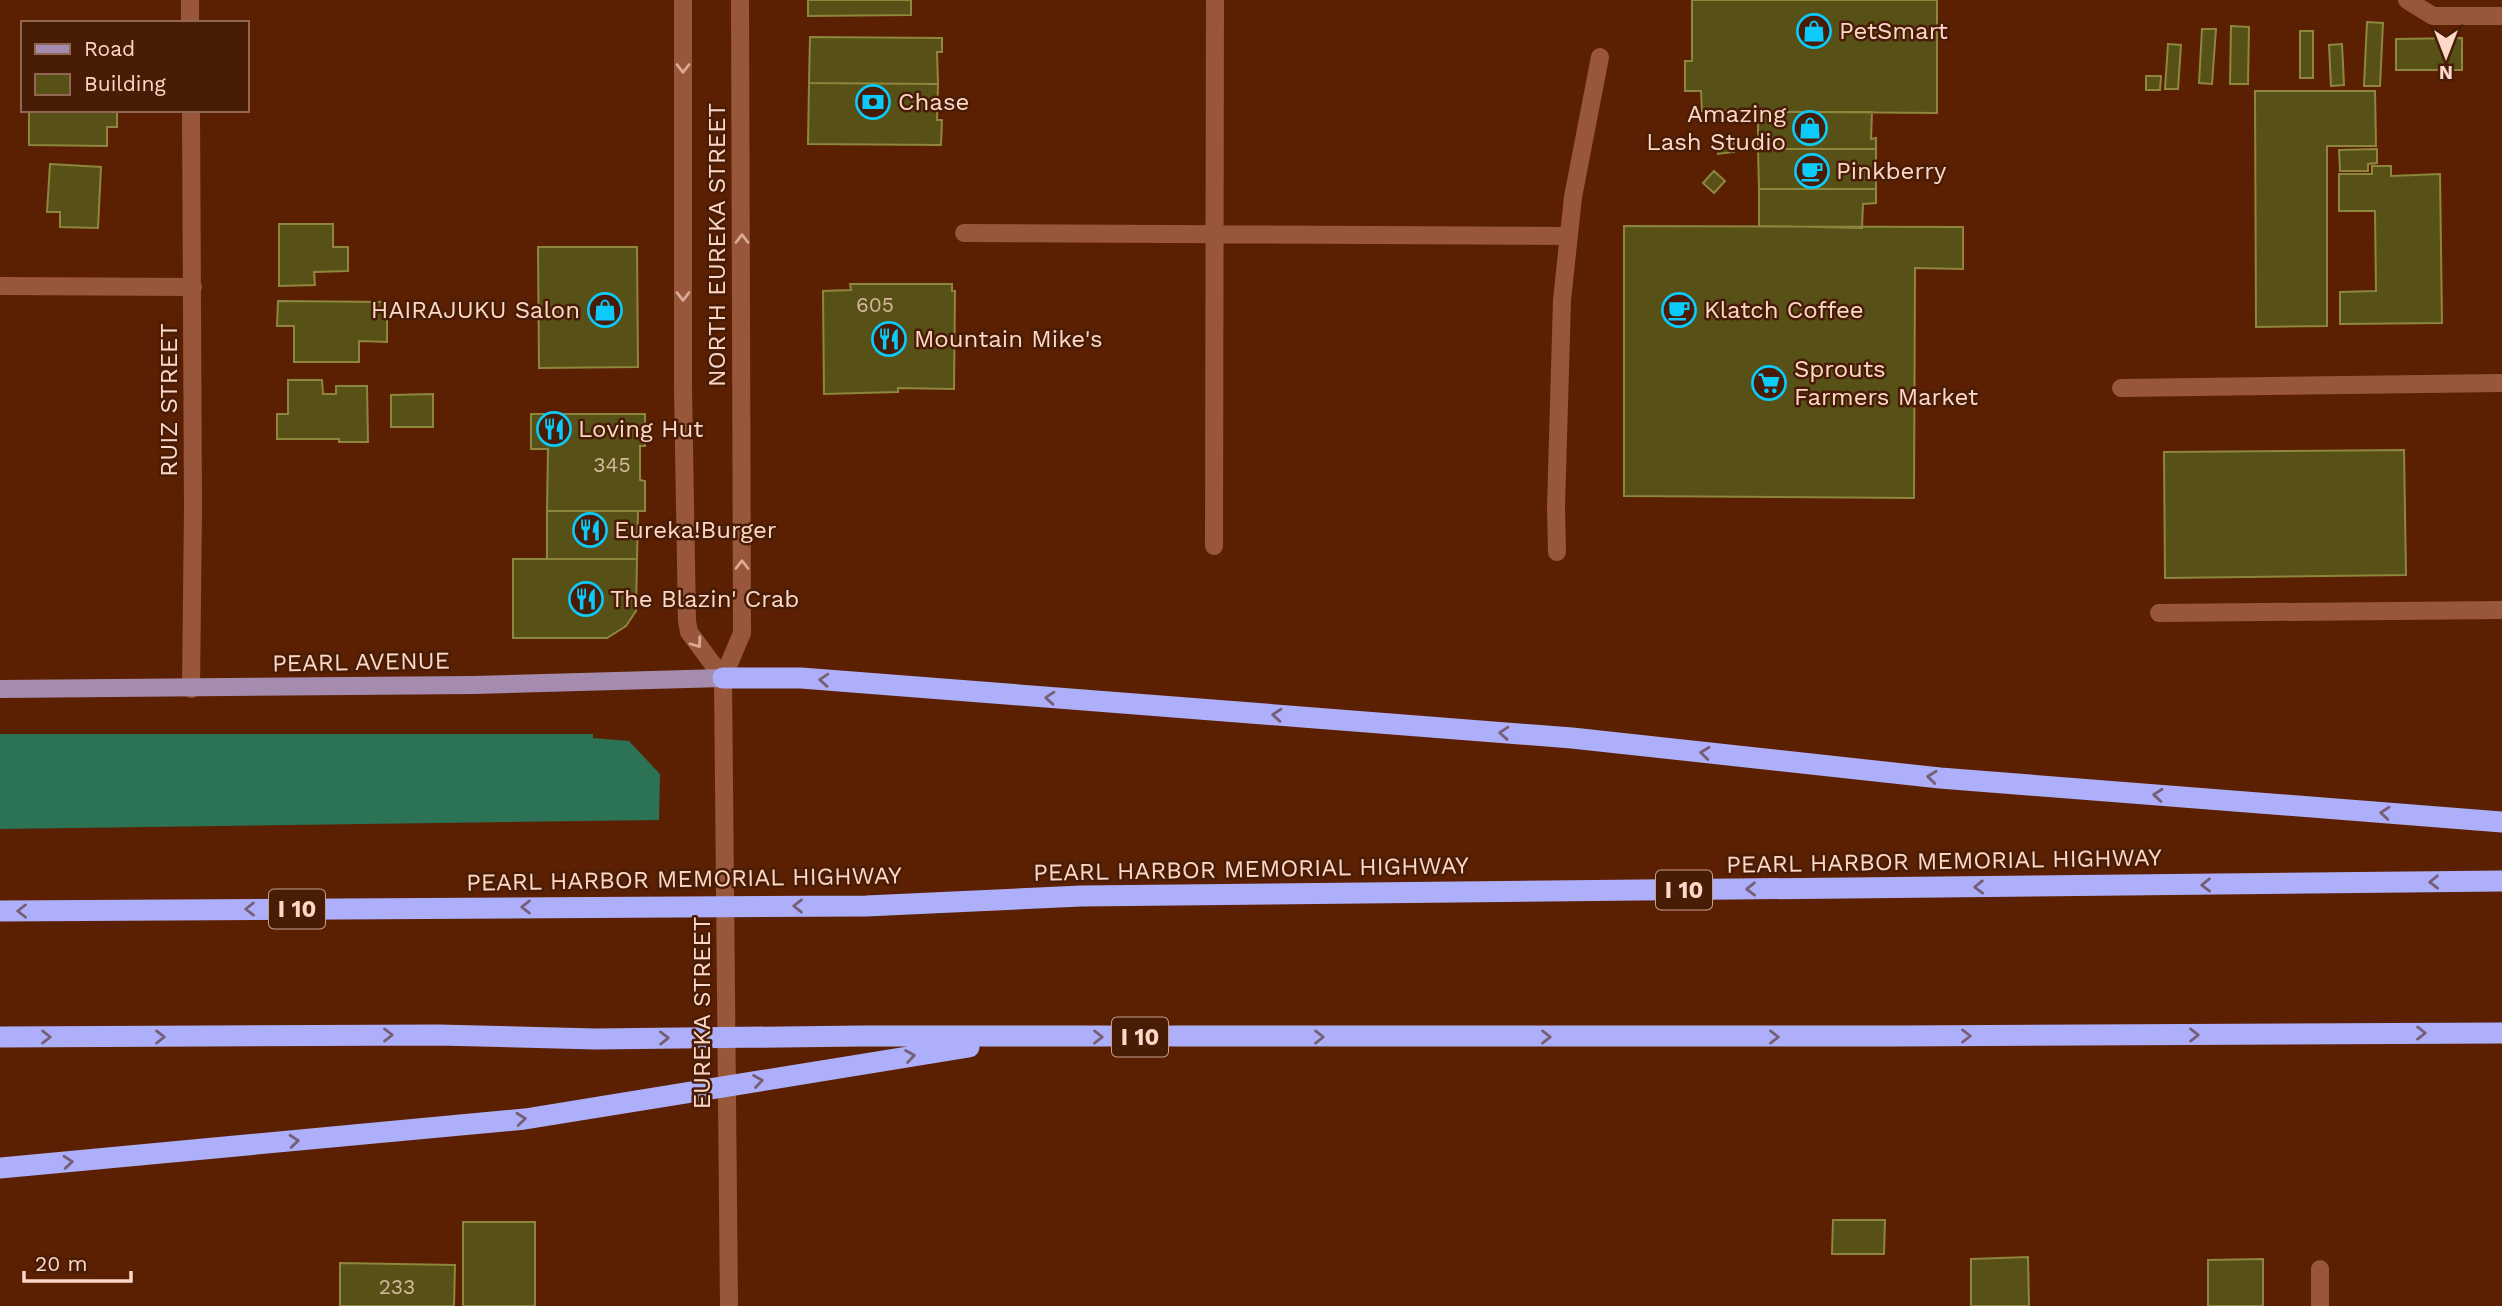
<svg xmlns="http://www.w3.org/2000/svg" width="2502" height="1306" font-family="'Work Sans',sans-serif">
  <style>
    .forest { fill: #2c7255 }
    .building { fill: #575118; stroke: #8e863d; stroke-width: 2 }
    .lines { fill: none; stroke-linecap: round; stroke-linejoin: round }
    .minor { stroke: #98573b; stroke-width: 18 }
    .major { stroke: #a58cae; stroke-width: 18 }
    .highway { stroke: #aeaffa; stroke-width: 21 }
    .oneway { stroke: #daaa96 }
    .oneway2 { stroke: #765e74 }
    .labels { text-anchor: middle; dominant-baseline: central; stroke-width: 5; stroke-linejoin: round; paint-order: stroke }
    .number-label { font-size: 21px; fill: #d4b69b }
    .shield { fill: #491c06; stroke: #c79f8d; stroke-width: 2 }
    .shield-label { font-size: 23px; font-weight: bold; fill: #fdd7c7 }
    .poi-label { font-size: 24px; fill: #fdd7c7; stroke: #491c06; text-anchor: start }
    .street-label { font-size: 24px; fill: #fdd7c7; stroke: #491c06 }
  </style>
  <rect width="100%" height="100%" fill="#5b2002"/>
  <path class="forest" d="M0,734H593V738L629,741L660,774L659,820L0,829Z"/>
  <path class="building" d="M808,0H911V15L808,16Z
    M1692,0H1937V113L1702,111L1701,91H1685V61H1692Z
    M2367,22L2383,23L2380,86H2364Z
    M2231,26L2249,27L2248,84H2230Z
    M2202,29H2216L2212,84L2199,83Z
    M2300,31H2313V78H2300Z
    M810,37L942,38V52H937L938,84L809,83Z
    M2462,38V70H2396V39Z
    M2168,44L2181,45L2178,89H2165Z
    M2342,44L2344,85L2331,86L2329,45Z
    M2146,76H2161L2160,90H2146Z
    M809,83L938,84L937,120H942L941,145L808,144Z
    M2255,91H2375L2376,146H2327V326L2256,327Z
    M29,110H117V127H107V146L29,145Z
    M1758,112H1872L1871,139L1876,138V149H1758Z
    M1733,138L1734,152L1718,154L1717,139Z
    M1758,149H1876V189H1759Z
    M2377,149V163L2368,164V171H2340L2339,150Z
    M50,164L101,167L98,228L60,227V212H47Z
    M2372,166H2391V176L2440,174L2442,323L2340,324V292L2376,291L2375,211H2339V174H2372Z
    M1714,171L1725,181L1714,193L1703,183Z
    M1759,189H1876V203L1863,204L1862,228L1759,226Z
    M279,224H333V247H348V271L314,272L315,285L279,286Z
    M1624,226L1963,227V269L1915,268L1914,498L1624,496Z
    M538,247H637L638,367L539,368Z
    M850,284H952V291H955L954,389L898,388V392L824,394L823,291L851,290Z
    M278,301L387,302V342L359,341V362H294V326H277Z
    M288,380H322L323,394H336V386H367L368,442H339V439H277V414H288Z
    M433,394V427H391V395Z
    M531,414H645V446H640V480L645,481V511H547L548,449H531Z
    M2404,450L2406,575L2165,578L2164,452Z
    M547,511H638L637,559H547Z
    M513,559H637L636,611L626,626L607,638H513Z
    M1833,1220H1885L1884,1254H1832Z
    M463,1222H535V1306H463Z
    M2028,1257L2029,1306H1971V1259Z
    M2263,1259V1306H2208V1260Z
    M340,1263L455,1265L454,1306H340Z"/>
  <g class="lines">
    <path class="minor" d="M190,0V23
      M683,0V388L687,621L689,632L723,678
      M2407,0L2433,16H2502
      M964,233L1568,236
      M0,286L193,287
      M2121,388L2502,383
      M1214,546L1215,0
      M1557,552L1556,507L1562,300L1573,197L1600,57
      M2159,613L2502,610
      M191,689L193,507L191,110
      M729,1306L723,678L742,633L740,0
      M2320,1306V1269"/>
    <path class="major" d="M0,689L474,685L723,678"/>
    <path class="highway" d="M723,678H801L1572,738L1940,778L2502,822
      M0,911L866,906L1081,896L2502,881
      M0,1037L438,1035L596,1039L862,1036H1898L2502,1033
      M0,1168L525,1119L969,1047"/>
  </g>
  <defs><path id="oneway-chevron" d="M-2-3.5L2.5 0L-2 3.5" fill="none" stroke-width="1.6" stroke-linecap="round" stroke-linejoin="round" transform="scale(1.75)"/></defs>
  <g class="oneway">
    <use href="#oneway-chevron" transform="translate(683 68) rotate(90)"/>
    <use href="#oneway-chevron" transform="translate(742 239) rotate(-90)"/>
    <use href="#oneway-chevron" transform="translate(683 296) rotate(90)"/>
    <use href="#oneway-chevron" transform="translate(742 565) rotate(-90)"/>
    <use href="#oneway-chevron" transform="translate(697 643) rotate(54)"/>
  </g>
  <g class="oneway2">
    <use href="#oneway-chevron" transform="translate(824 680) rotate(-176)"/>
    <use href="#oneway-chevron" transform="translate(1050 698) rotate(-176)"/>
    <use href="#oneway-chevron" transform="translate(1277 715) rotate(-176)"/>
    <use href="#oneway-chevron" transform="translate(1504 733) rotate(-176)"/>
    <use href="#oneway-chevron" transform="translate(1705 753) rotate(-174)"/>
    <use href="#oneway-chevron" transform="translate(1932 777) rotate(-174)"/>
    <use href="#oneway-chevron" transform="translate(2158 795) rotate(-175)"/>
    <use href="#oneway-chevron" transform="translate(2385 813) rotate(-175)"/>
    <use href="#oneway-chevron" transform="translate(2434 882) rotate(179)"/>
    <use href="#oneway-chevron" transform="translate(2206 885) rotate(179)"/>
    <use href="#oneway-chevron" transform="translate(1979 887) rotate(179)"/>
    <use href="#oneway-chevron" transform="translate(1751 889) rotate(179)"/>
    <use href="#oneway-chevron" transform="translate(798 906) rotate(180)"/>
    <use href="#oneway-chevron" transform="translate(526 907) rotate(180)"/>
    <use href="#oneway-chevron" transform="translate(250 909) rotate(180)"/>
    <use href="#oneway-chevron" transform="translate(22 911) rotate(180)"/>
    <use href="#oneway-chevron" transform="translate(2421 1033)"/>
    <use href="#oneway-chevron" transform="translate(388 1035)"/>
    <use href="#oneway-chevron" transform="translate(2194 1035)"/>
    <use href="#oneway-chevron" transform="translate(1966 1036)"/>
    <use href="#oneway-chevron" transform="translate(46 1037)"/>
    <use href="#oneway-chevron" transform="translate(160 1037)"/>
    <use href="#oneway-chevron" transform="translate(1098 1037)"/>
    <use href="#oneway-chevron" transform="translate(1319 1037)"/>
    <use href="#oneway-chevron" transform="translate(1546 1037)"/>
    <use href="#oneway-chevron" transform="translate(1774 1037)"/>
    <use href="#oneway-chevron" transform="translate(664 1038) rotate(-1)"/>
    <use href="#oneway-chevron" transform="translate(910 1056) rotate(-9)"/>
    <use href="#oneway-chevron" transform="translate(758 1081) rotate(-9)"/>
    <use href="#oneway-chevron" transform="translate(521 1119) rotate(-6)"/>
    <use href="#oneway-chevron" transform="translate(294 1141) rotate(-5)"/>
    <use href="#oneway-chevron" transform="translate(68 1162) rotate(-5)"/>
  </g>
  <defs>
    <g id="shop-ring" transform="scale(1.75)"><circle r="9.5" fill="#491c06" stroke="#0ccafa" stroke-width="1.5"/><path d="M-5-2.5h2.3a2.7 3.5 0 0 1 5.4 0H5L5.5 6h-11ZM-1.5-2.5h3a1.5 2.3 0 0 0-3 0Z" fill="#0ccafa"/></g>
    <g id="bank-ring" transform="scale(1.75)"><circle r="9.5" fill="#491c06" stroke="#0ccafa" stroke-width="1.5"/><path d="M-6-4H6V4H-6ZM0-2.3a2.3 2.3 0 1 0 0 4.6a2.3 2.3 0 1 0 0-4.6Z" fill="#0ccafa"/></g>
    <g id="cafe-ring" transform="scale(1.75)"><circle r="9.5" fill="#491c06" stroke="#0ccafa" stroke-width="1.5"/><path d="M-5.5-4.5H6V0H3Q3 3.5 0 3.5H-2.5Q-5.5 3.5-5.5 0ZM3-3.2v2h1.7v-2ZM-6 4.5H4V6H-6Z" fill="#0ccafa"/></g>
    <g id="restaurant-ring" transform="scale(1.75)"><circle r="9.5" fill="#491c06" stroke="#0ccafa" stroke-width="1.5"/><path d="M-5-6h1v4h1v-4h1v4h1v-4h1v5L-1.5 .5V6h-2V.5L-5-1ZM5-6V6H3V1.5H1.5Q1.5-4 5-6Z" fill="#0ccafa"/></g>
    <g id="supermarket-ring" transform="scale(1.75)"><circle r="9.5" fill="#491c06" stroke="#0ccafa" stroke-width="1.5"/><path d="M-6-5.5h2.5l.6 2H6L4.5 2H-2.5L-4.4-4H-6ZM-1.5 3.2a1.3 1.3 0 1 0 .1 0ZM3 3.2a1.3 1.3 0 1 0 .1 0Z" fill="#0ccafa"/></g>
  </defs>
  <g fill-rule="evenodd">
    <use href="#shop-ring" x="1814" y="31"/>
    <use href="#bank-ring" x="873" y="102"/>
    <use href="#shop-ring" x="1810" y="128"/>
    <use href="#cafe-ring" x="1812" y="171"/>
    <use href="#shop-ring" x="605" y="310"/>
    <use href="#cafe-ring" x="1679" y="310"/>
    <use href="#restaurant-ring" x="889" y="339"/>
    <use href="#supermarket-ring" x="1769" y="383"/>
    <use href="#restaurant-ring" x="554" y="429"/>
    <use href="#restaurant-ring" x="590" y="530"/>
    <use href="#restaurant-ring" x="586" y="599"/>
  </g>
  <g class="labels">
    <g class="number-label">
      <text x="875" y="304">605</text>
      <text x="612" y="464">345</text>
      <text x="397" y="1286">233</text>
    </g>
    <g class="shield">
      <rect x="1656" y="870.5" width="56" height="39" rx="5"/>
      <rect x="269" y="889.5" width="56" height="39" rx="5"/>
      <rect x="1112" y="1017.5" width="56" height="39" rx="5"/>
    </g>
    <g class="shield-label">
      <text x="1684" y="890">I 10</text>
      <text x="297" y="909">I 10</text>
      <text x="1140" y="1037">I 10</text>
    </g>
    <g class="poi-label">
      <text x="1839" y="31">PetSmart</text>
      <text x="898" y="102">Chase</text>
      <text x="1786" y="114" text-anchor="end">Amazing<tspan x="1786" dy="28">Lash Studio</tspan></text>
      <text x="1836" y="171">Pinkberry</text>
      <text x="580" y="310" text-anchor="end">HAIRAJUKU Salon</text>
      <text x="1704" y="310">Klatch Coffee</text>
      <text x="914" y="339">Mountain Mike's</text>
      <text x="1794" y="369">Sprouts<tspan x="1794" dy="28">Farmers Market</tspan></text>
      <text x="578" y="429">Loving Hut</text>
      <text x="614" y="530">Eureka!Burger</text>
      <text x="610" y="599">The Blazin' Crab</text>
    </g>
    <g class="street-label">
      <text transform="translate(717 245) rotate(-90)">NORTH EUREKA STREET</text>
      <text transform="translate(169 400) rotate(-90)">RUIZ STREET</text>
      <text transform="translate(361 662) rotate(-1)">PEARL AVENUE</text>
      <text transform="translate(1944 861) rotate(-1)">PEARL HARBOR MEMORIAL HIGHWAY</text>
      <text transform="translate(1251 869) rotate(-1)">PEARL HARBOR MEMORIAL HIGHWAY</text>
      <text transform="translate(684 879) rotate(-1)">PEARL HARBOR MEMORIAL HIGHWAY</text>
      <text transform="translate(702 1013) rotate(-90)">EUREKA STREET</text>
    </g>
  </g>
  <rect x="21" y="21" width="228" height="91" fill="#491c06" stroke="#916753" stroke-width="2"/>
  <rect x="35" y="44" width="35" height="10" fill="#a58cae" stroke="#916753" stroke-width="2"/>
  <text x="84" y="56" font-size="21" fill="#fdd7c7">Road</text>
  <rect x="35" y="74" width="35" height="21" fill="#575118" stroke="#916753" stroke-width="2"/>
  <text x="84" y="91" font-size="21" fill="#fdd7c7">Building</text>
  <g transform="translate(2446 56) rotate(180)" stroke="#491c06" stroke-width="5" paint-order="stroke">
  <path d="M0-5L12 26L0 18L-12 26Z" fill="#fdd7c7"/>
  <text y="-10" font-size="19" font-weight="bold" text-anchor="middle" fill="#fdd7c7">N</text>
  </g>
  <path d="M24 1271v10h107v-10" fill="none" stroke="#fdd7c7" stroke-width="3.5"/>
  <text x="35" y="1271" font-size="21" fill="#fdd7c7" stroke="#491c06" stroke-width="5" paint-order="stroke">20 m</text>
</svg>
